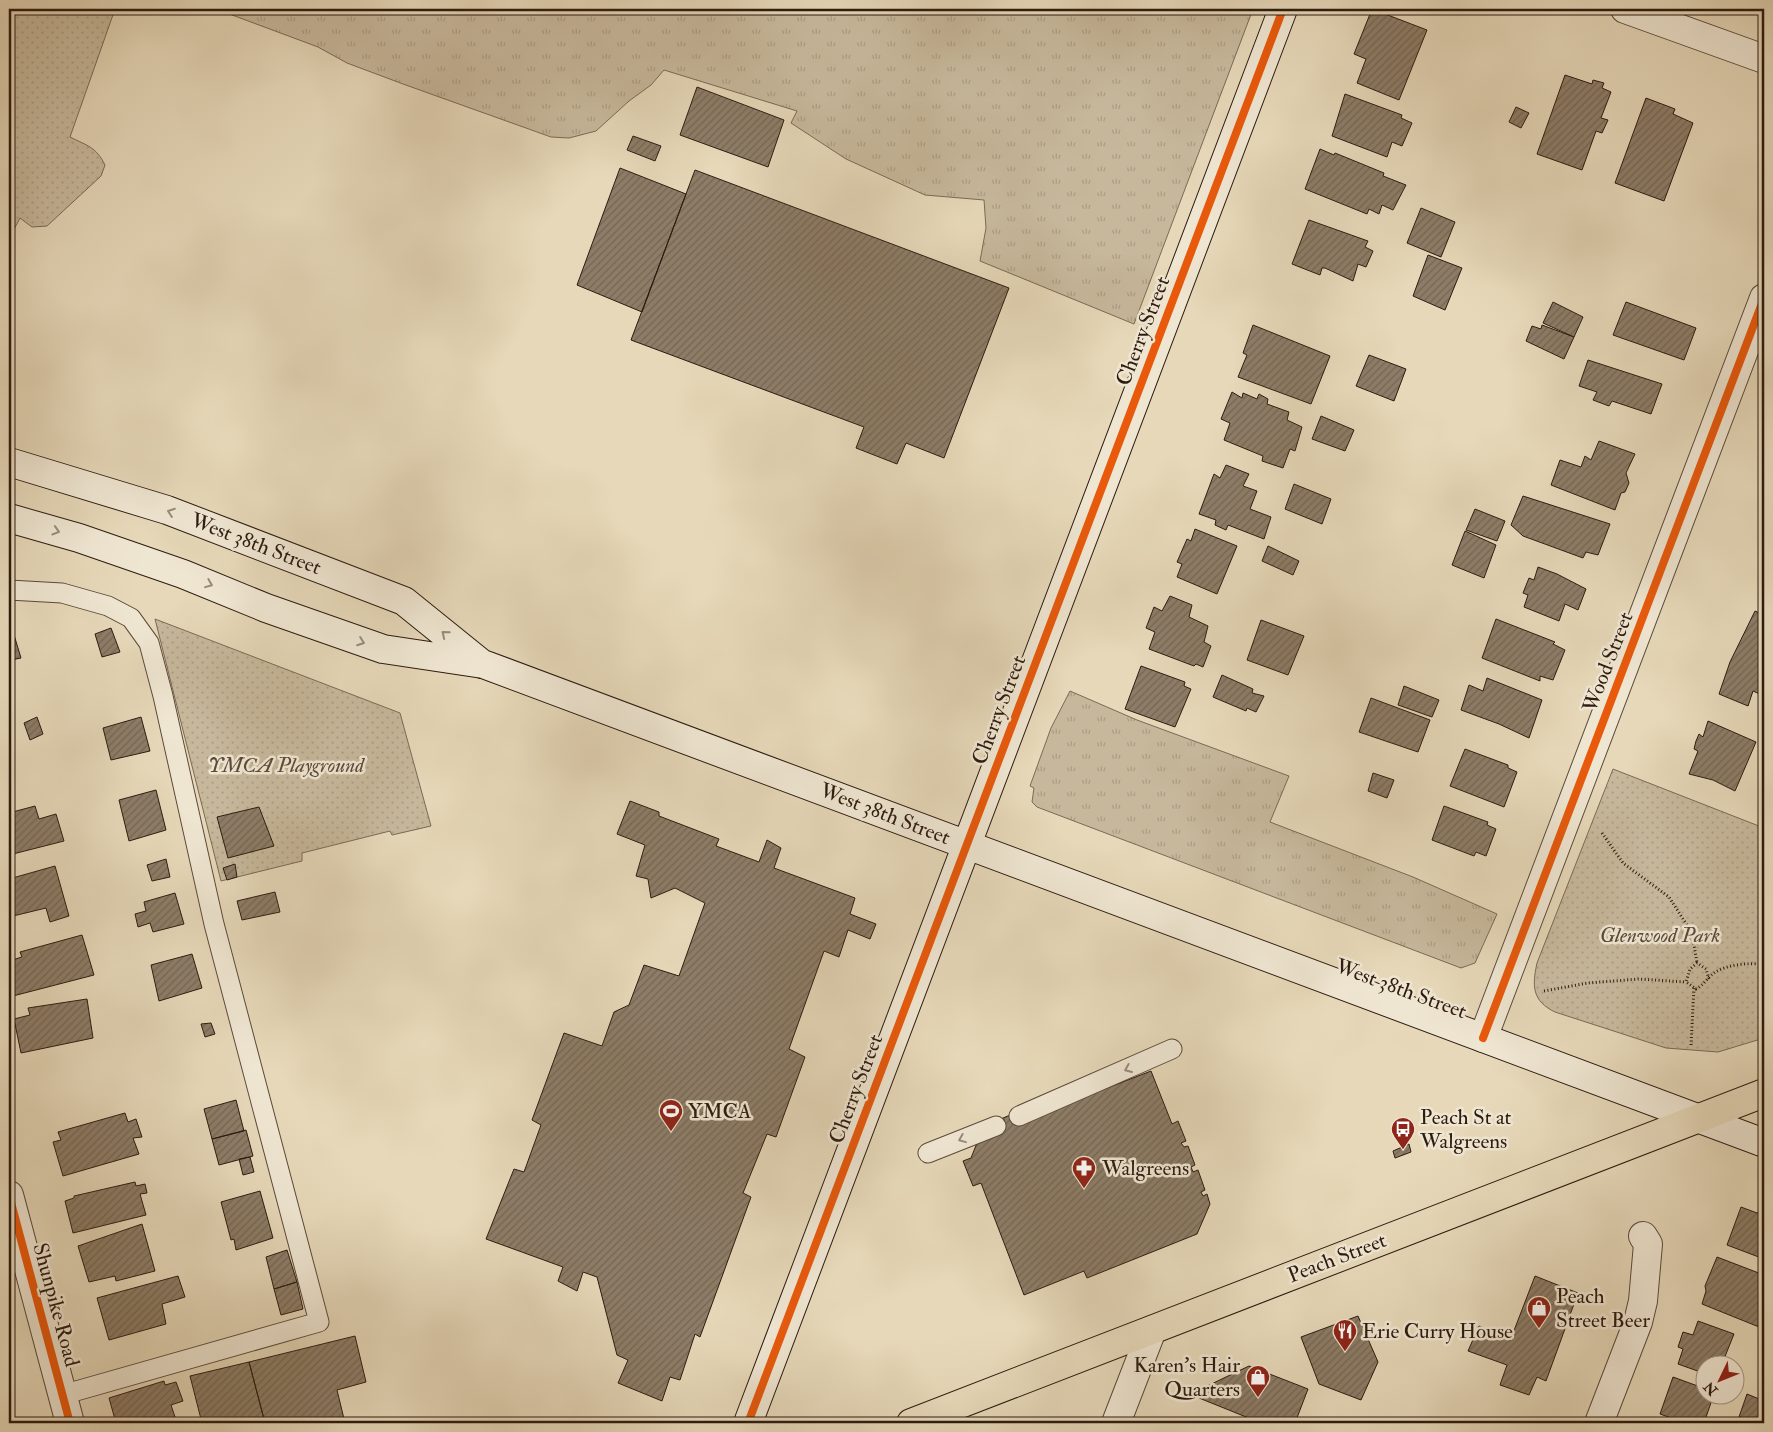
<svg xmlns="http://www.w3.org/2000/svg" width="1773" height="1432" font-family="'IM FELL Double Pica',serif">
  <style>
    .grass { fill: url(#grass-tufts); stroke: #7a6a56 }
    .park { fill: url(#park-dots); stroke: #7a6a56 }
    .building { fill: url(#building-hatch); stroke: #2d1b10 }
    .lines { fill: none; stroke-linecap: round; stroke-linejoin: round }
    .lane-casing { stroke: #5b4a3a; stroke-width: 21 }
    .street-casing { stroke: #5b4a3a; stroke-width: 30 }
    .secondary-casing { stroke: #2d1b10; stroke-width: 30 }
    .primary-casing { stroke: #2d1b10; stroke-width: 30 }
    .path { stroke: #2d1b10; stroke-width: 3; stroke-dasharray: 1 2.5; stroke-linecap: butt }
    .lane { stroke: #efe6d2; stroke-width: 19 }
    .street { stroke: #efe6d2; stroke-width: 28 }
    .secondary { stroke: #efe6d2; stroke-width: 28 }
    .primary { stroke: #e6d8b9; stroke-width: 28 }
    .cycleway-casing { stroke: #efe6d2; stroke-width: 11 }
    .cycleway { stroke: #e8590c; stroke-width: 8 }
    .oneway { stroke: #988b7b }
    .labels { text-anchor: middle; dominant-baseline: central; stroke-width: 5; stroke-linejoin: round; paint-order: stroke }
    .street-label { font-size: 21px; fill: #2d1b10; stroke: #efe6d2 }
    .park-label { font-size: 21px; font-style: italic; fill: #5b4a3a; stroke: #efe6d2 }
    .poi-label { font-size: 21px; fill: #2d1b10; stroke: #efe6d2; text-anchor: start }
  </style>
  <defs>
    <pattern id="grass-tufts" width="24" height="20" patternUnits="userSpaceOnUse" patternTransform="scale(1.25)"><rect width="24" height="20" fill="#c7b89c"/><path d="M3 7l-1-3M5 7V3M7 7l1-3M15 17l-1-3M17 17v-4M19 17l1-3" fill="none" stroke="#ab9e85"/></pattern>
    <pattern id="park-dots" width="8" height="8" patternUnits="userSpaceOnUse" patternTransform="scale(1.25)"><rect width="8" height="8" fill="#c7b89c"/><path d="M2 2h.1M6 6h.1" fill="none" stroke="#ab9e85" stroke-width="1.8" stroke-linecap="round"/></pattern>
    <pattern id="building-hatch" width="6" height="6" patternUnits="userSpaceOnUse" patternTransform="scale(1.25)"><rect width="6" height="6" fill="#8d7d68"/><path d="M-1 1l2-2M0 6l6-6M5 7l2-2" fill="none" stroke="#746654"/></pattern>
  </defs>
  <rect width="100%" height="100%" fill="#e6d8b9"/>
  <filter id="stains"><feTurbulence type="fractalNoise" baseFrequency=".004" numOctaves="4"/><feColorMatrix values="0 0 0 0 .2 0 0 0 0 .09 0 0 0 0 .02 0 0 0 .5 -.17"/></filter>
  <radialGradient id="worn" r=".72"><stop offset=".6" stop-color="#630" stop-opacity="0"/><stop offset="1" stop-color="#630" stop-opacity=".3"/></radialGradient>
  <path class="grass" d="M216,9H1253L1134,324L980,261L986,228L984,200L925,195L846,159L791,123L797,111L664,70L651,85L629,101L596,131L569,138L551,137L403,84L347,63L318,47Z
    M1070,691L1137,720L1289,776L1270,822L1413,877L1497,914L1475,963L1461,968L1037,807L1032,802L1034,788L1030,786L1051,728Z"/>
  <path class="park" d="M9,9H115L70,137C88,146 96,147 105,165L101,176L47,226L32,227L20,218L9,239Z
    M155,619L400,713L431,826L392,835L390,831L302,853V861L221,881Z
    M1613,769L1764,828V1038L1718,1052L1666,1048L1555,1012C1532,1001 1532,986 1537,963Z"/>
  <path class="building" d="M1372,9L1427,30L1399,100L1357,83L1366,59L1354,54Z
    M1565,75L1592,84L1593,80L1604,83L1602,88L1611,92L1601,118L1608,120L1602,133L1596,131L1582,170L1537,154Z
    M697,87L784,120L768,167L680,135Z
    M1345,94L1402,115L1401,118L1412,123L1402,146L1392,142L1387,157L1332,136Z
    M1646,98L1675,109L1673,114L1693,123L1664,201L1615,183Z
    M1516,107L1529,113L1521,128L1509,122Z
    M633,136L661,146L655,161L627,150Z
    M1320,149L1334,155L1335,153L1384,173L1383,176L1406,185L1393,210L1382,205L1379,214L1369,209L1367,214L1305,189Z
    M620,168L686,194L642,312L577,285Z
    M695,170L1009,288L944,458L906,443L897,464L856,448L864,427L631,340Z
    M1421,208L1455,222L1441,257L1407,243Z
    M1309,220L1368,241L1365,247L1373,251L1366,267L1358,264L1353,281L1325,268H1322L1320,275L1292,264Z
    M1428,255L1462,268L1445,310L1413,296Z
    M1553,302L1583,317L1574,337L1543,323Z
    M1626,302L1696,328L1684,360L1613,335Z
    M1253,325L1330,356L1311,404L1238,377L1247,355L1243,353Z
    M1542,325L1574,337L1564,359L1526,341L1532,326L1541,329Z
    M1369,355L1406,369L1394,401L1356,386Z
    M1588,360L1662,384L1651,414L1612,401L1609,406L1593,400L1597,392L1579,386Z
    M1232,392L1242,398L1243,393L1257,399L1259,394L1268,399L1267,404L1289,412L1287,420L1302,427L1295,451L1290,449L1283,468L1262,461L1263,456L1224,440L1230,423L1221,419Z
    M1321,416L1354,430L1345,451L1312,439Z
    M1599,441L1635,454L1626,473L1629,483L1625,492L1621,493L1615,510L1551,485L1560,460L1581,467L1585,456L1591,460Z
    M1226,465L1249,474L1243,486L1257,491L1250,509L1271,517L1264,539L1228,525L1226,530L1215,525L1216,520L1199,514L1214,474L1220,478Z
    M1294,484L1331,499L1322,524L1285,509Z
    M1523,496L1610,524L1598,555L1586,552L1583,558L1523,536L1511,525Z
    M1475,509L1505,521L1497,541L1466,530Z
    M1195,529L1237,546L1217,594L1177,577L1182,564L1177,562L1187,539L1191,541Z
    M1465,531L1496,545L1484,578L1452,565Z
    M1268,546L1299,561L1293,575L1262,561Z
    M1538,567L1557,574L1586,589L1578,610L1565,604L1559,621L1524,607L1528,595L1523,593L1529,578L1534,580Z
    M1170,596L1192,605L1189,617L1208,626L1204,642L1211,646L1203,667L1196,664L1194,666L1149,649L1155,632L1146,628L1154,607L1162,611Z
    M1755,611L1764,615V696L1753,691L1748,706L1719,694L1730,662Z
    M1496,619L1555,642L1553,644L1565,650L1553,680L1540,676V681L1482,658Z
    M1261,620L1304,636L1288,675L1247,660Z
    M111,628L120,652L102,657L95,634Z
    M14,635L21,658L11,660L14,673L9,675V637Z
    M1141,666L1185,682L1184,686L1191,689L1175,727L1125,709Z
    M1222,675L1253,689L1252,693L1264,696L1256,712L1247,708L1246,711L1213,697Z
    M1487,678L1542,700L1529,738L1499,724L1461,710L1469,685L1483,691Z
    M1404,686L1439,700L1432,717L1398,705Z
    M1371,698L1430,720L1418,752L1359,732Z
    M37,717L43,734L30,740L24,723Z
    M141,717L150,751L111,760L103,728Z
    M1708,721L1756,742L1735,791L1713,780L1689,774L1698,751L1694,749L1696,741L1699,734L1703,737Z
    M1465,749L1508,765V768L1517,772L1504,807L1450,786Z
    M1373,773L1394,780L1387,798L1368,791Z
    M9,782L14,806L9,807Z
    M156,790L166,830L129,841L119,800Z
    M630,801L659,812V816L719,839L716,846L759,862L767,840L781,848L774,868L855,898L850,914L876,924L870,939L848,930L839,957L824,951L789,1049L805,1057L776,1137L767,1134L743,1193L751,1197L700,1337L695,1334L680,1380L670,1377L662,1401L618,1383L628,1360L617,1355L597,1277L583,1272L577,1291L558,1281L563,1267L486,1239L514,1169L524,1172L541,1125L532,1120L564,1033L602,1046L614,1012L629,1005L644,965L679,976L705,903L675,888L651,898L648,879L636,876L645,845L617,834Z
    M35,806L39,819L56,814L64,841L9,855V813Z
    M1444,806L1488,822L1487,825L1496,829L1486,856L1476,852L1474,856L1432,840Z
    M259,807L274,846L228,858L217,817Z
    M166,859L170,877L152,881L147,865Z
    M235,864L237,877L227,880L223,868Z
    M55,866L69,916L50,922L46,908L9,917V879Z
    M275,892L280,912L242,920L237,901Z
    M175,893L184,924L153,932L150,923L138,927L135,914L146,911L144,902Z
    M82,935L94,975L9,997V961L22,957L20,952Z
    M192,954L202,988L159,1001L151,965Z
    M87,999L93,1038L21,1053L14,1019L30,1015L28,1008Z
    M211,1023L215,1034L205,1037L201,1024Z
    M1151,1071L1172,1124L1178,1121L1186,1141L1181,1143L1184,1147L1188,1146L1195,1165L1191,1167L1193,1172L1198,1170L1205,1190L1201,1192L1203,1196L1207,1194L1210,1204L1197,1234L1087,1278L1084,1271L1024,1295L981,1183L973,1186L963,1161L971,1158L979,1138L994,1122L1017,1112L1022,1121Z
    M236,1100L244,1131L212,1139L204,1109Z
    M125,1113L128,1122L136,1119L142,1137L133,1138L139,1154L63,1176L53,1142L61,1140L58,1132Z
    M246,1130L253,1156L219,1165L212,1139Z
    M1409,1144L1411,1152L1395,1158L1393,1151Z
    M250,1157L254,1172L243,1175L239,1159Z
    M135,1182L136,1186L145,1184L147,1193L140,1194L146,1215L73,1233L65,1201L74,1198V1196Z
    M260,1191L273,1238L236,1250L234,1239L231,1240L221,1202Z
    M1741,1207L1757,1213L1764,1210V1259L1727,1245Z
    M142,1224L155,1271L116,1281L115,1276L89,1282L78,1246Z
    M287,1250L297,1282L274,1289L266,1257Z
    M1717,1257L1764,1275V1329L1702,1304L1706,1291L1705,1286Z
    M178,1276L185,1297L162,1304L166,1324L109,1340L97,1298Z
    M1535,1276L1578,1293L1546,1381L1537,1377L1529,1395L1500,1385L1507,1365L1468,1351L1479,1326L1510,1341Z
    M297,1282L303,1309L281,1315L274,1289Z
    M1358,1316L1378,1362L1361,1400L1319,1384L1301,1337Z
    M1698,1321L1734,1334L1722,1364H1706V1374L1678,1364L1683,1349L1678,1347L1683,1332L1693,1335Z
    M355,1336L366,1382L337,1390L345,1423H265L249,1362Z
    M249,1362L265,1423H202L190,1376Z
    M1249,1366L1308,1389L1295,1423H1261L1199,1398L1203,1388Z
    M1673,1377L1706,1389V1394H1714L1704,1423H1685L1660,1414Z
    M164,1381L165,1385L176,1382L183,1401L171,1405L176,1420L164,1423H116L109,1398Z
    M1747,1394L1764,1401V1423H1756L1739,1417Z"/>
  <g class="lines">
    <g class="lane-casing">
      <path id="lane" d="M9,590L62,593L108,606L131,618L149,643L163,696L214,924L319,1322L62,1395
        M1019,1116L1172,1049
        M928,1153L996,1126"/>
    </g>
    <g class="street-casing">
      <path id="street" d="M1625,9L1764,59
        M1483,1038L1764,298
        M9,1195L70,1423
        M1116,1423L1152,1330
        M1599,1423L1638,1322L1643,1301L1648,1244L1643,1236"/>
    </g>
    <g class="secondary-casing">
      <path id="secondary" d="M9,462L167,510L404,601L482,664
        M9,518L79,538L183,574L266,608L383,649L483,664L1764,1143
        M748,1423L1283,9"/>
    </g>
    <g class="primary-casing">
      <path id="primary" d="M911,1423L1764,1093"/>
    </g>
    <path class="path" d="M1602,833L1623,863L1669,897L1692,933L1697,963
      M1709,979L1706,969L1697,963L1690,969L1686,982L1696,989C1704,985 1707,978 1714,973C1727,964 1749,963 1764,964
      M1544,991L1588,983L1639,979L1686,982
      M1691,1045L1694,988"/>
    <use href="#lane" class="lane"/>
    <use href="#street" class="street"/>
    <use href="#secondary" class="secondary"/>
    <use href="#primary" class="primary"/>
    <g class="cycleway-casing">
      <path id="cycleway" d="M1483,1038L1764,298
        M9,1195L70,1423
        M748,1423L1283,9"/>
    </g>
    <use href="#cycleway" class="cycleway"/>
  </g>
  <defs><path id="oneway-chevron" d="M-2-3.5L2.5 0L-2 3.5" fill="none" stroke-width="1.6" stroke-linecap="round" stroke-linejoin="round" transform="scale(1.25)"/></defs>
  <g class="oneway">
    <use href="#oneway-chevron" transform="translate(171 512) rotate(-160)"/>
    <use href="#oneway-chevron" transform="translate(56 531) rotate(17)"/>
    <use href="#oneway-chevron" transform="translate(209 584) rotate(22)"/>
    <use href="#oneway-chevron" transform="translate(445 634) rotate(-141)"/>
    <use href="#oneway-chevron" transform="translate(361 642) rotate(20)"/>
    <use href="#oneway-chevron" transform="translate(1128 1069) rotate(157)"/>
    <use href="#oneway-chevron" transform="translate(962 1139) rotate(158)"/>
  </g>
  <defs>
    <g id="stadium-pin" transform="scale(1.25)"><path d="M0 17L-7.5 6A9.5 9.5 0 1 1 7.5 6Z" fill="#8f2418" stroke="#efe6d2"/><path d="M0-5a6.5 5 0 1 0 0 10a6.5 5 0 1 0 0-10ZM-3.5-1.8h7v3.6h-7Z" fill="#fff"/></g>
    <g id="bus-pin" transform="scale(1.25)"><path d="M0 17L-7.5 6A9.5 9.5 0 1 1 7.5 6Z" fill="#8f2418" stroke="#efe6d2"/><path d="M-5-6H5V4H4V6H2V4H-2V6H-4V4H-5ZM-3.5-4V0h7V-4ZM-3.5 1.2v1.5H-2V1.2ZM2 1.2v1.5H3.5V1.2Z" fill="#fff"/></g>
    <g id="pharmacy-pin" transform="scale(1.25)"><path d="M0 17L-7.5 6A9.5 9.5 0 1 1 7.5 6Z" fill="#8f2418" stroke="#efe6d2"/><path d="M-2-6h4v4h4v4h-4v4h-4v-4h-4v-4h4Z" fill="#fff"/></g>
    <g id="shop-pin" transform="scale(1.25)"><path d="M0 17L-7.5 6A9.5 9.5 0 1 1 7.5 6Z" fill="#8f2418" stroke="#efe6d2"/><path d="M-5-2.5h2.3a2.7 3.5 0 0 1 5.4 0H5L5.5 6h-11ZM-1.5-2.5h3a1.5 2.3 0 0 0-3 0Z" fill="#fff"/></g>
    <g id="restaurant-pin" transform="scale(1.25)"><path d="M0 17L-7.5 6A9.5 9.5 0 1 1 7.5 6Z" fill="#8f2418" stroke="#efe6d2"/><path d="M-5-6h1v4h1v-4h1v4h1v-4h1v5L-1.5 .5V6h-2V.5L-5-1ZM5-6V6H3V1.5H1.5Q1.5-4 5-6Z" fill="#fff"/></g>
  </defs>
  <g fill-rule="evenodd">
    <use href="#stadium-pin" x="671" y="1111"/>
    <use href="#bus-pin" x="1403" y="1129"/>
    <use href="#pharmacy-pin" x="1084" y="1168"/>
    <use href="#shop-pin" x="1539" y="1308"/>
    <use href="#restaurant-pin" x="1345" y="1331"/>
    <use href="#shop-pin" x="1258" y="1377"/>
  </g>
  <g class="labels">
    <g class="street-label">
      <text transform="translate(1143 331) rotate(-69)">Cherry Street</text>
      <text transform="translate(256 544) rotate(21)">West 38th Street</text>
      <text transform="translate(1608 662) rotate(-69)">Wood Street</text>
      <text transform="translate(999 710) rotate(-69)">Cherry Street</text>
      <text transform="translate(885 814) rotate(21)">West 38th Street</text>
      <text transform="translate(1401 989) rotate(20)">West 38th Street</text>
      <text transform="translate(856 1089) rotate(-69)">Cherry Street</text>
      <text transform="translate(1337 1258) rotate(-21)">Peach Street</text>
      <text transform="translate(56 1305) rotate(75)">Shunpike Road</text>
    </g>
    <g class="park-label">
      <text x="286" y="765">YMCA Playground</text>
      <text x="1660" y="935">Glenwood Park</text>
    </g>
    <g class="poi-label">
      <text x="688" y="1111">YMCA</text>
      <text x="1420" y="1117">Peach St at<tspan x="1420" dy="24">Walgreens</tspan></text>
      <text x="1102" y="1168">Walgreens</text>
      <text x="1556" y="1296">Peach<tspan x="1556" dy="24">Street Beer</tspan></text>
      <text x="1362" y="1331">Erie Curry House</text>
      <text x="1240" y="1365" text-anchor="end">Karen's Hair<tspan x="1240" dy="24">Quarters</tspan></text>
    </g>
  </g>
  <rect width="1773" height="1432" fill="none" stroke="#e6d8b9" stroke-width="30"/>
  <rect x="10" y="10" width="1753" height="1412" fill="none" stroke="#2d1b10" stroke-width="2.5"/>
  <rect x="15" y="15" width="1743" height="1402" fill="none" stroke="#2d1b10"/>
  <g transform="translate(1720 1380) rotate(227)"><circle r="24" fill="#efe6d2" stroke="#a19584"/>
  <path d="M0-4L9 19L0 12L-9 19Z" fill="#8f2418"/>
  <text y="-8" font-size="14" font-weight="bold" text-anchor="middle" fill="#2d1b10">N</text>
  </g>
  <rect width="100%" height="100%" filter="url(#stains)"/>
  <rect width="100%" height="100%" fill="url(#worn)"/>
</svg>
